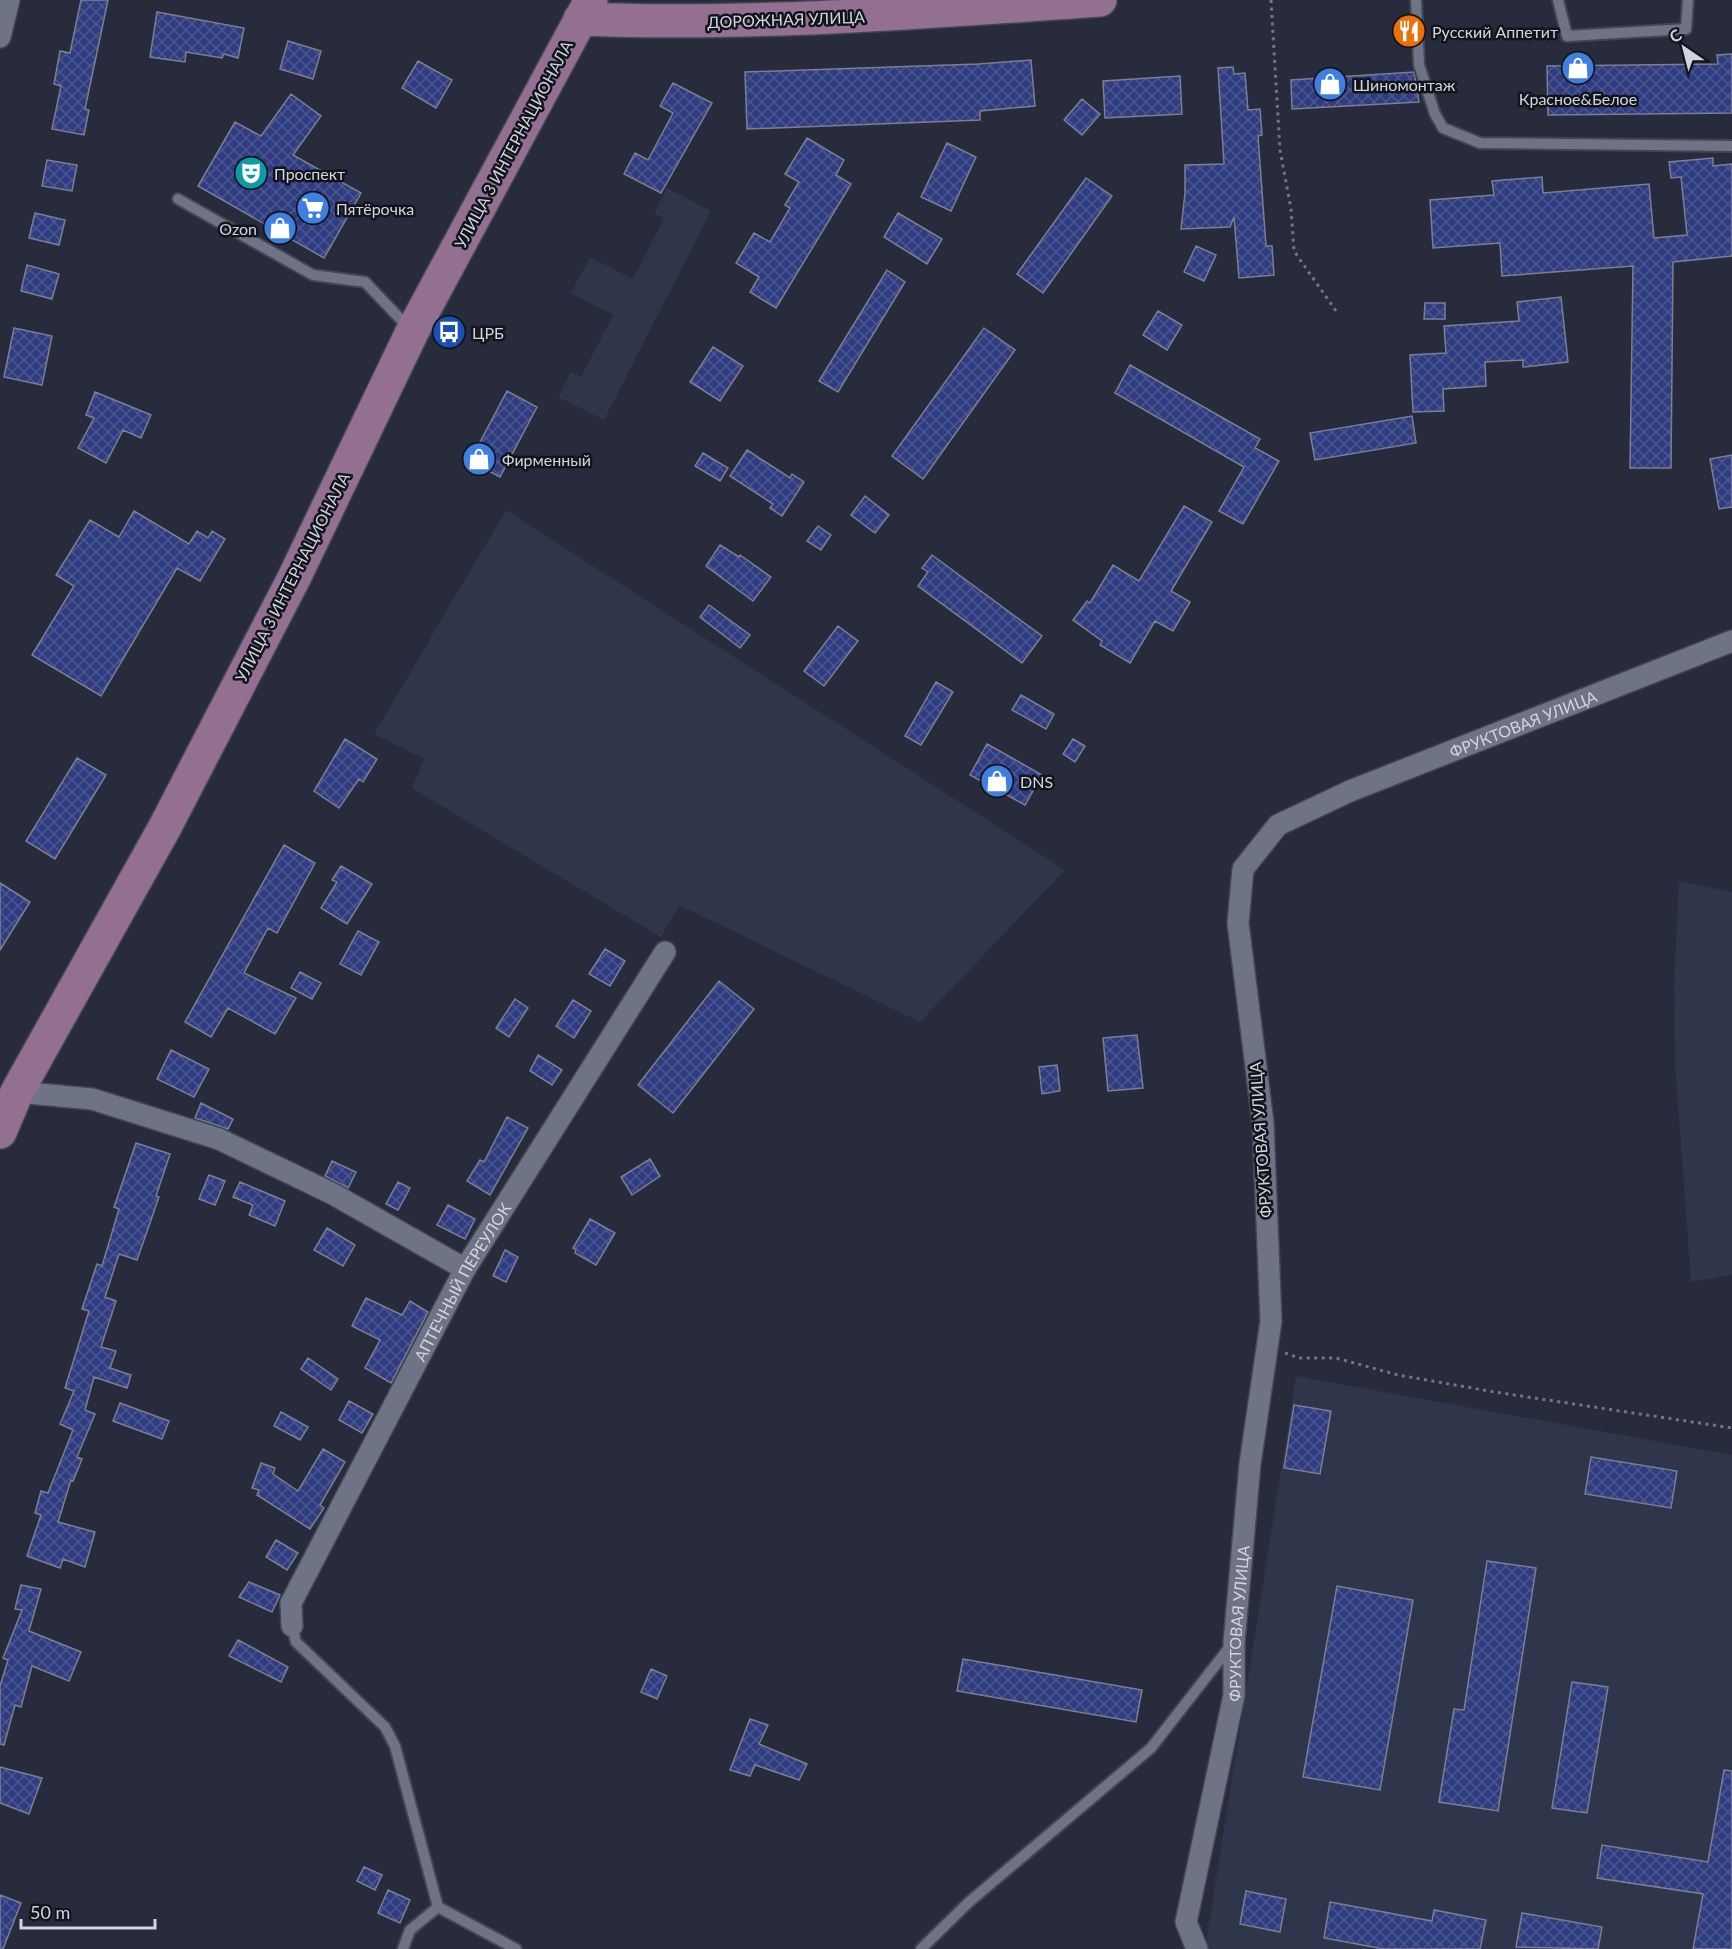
<svg xmlns="http://www.w3.org/2000/svg" width="1732" height="1949" font-family="Lato,sans-serif">
  <style>
    .built { fill: #2f354a }
    .building { fill: url(#building-cross-hatch); stroke: #7a8092; stroke-width: 1.5 }
    .lines { fill: none; stroke-linecap: round; stroke-linejoin: round }
    .service-casing { stroke: #424652; stroke-width: 14 }
    .minor-casing { stroke: #424652; stroke-width: 24 }
    .primary-casing { stroke: #424652; stroke-width: 36 }
    .path { stroke: #737684; stroke-width: 3; stroke-dasharray: 3 4.5; stroke-linecap: butt }
    .service { stroke: #6e7486; stroke-width: 10 }
    .minor { stroke: #6e7486; stroke-width: 21 }
    .primary { stroke: #937091; stroke-width: 33 }
    .labels { text-anchor: middle; dominant-baseline: central; stroke-width: 5; stroke-linejoin: round; paint-order: stroke }
    .street-label { font-size: 16px; fill: #d2d5df; stroke: #12141b }
    .poi-label { font-size: 16px; fill: #d2d5df; stroke: #12141b; text-anchor: start }
  </style>
  <defs>
    <pattern id="building-cross-hatch" width="8" height="8" patternUnits="userSpaceOnUse" patternTransform="scale(1.5)"><rect width="8" height="8" fill="#2f3c80"/><path d="M0 0l8 8M0 8l8-8" fill="none" stroke="#4c5792"/></pattern>
  </defs>
  <rect width="100%" height="100%" fill="#272b3b"/>
  <path class="built" d="M667,188L711,211L604,420L558,397L571,372L581,377L613,315L571,293L590,257L633,279L664,218L654,213Z
    M506,510L1065,870L920,1022L679,905L661,937L412,788L424,759L374,734Z
    M1679,881L1732,892V1275L1691,1282L1675,1065L1674,983Z
    M1296,1376L1732,1455V1949H1205Z"/>
  <path class="building" d="M81,0H108L85,109L89,110L84,135L52,129L61,86L54,84L60,51L70,53Z
    M157,12L244,28L238,58L224,54L222,58L186,52L185,62L150,57Z
    M288,41L321,51L313,79L280,69Z
    M1732,54V113L1548,115L1547,66L1718,64L1717,55Z
    M1031,60L1035,106L980,111V120L747,129L745,72L978,64Z
    M418,61L452,80L436,108L402,88Z
    M1233,67L1234,74L1245,73L1248,110L1260,109L1262,135L1258,136L1266,246H1272L1274,275L1239,278L1234,217L1230,227L1181,229L1185,193V165L1224,164L1218,68Z
    M1414,72L1419,102L1292,109L1291,80Z
    M1180,76L1182,114L1105,118L1103,81Z
    M673,83L712,103L661,193L624,174L635,153L648,160L673,113L660,106Z
    M291,94L321,116L293,155L361,193L324,258L198,186L235,122L261,136Z
    M1082,99L1100,114L1082,135L1064,120Z
    M807,138L844,160L836,175L851,184L776,308L750,292L759,277L736,263L754,233L770,242L790,208L785,205L799,182L785,174Z
    M947,143L976,157L951,211L921,197Z
    M1713,158V166L1732,164V256L1673,262L1671,468H1630L1633,266L1502,276L1500,243L1433,248L1430,200L1494,195L1492,181L1542,177L1543,193L1649,184L1654,238L1687,235L1681,177L1671,178L1669,162Z
    M47,160L77,165L72,191L42,186Z
    M1086,178L1112,196L1043,293L1017,274Z
    M35,213L65,220L59,245L29,238Z
    M898,213L942,239L927,264L884,237Z
    M1196,246L1216,255L1204,281L1184,272Z
    M27,265L59,274L52,299L21,291Z
    M887,270L905,282L838,392L819,381Z
    M1561,297L1568,362L1523,367V360L1485,362L1486,386L1443,389L1444,411L1413,412L1410,355L1446,353L1444,326L1519,321L1517,302Z
    M1425,303H1445V319H1424Z
    M1158,311L1182,325L1167,350L1143,335Z
    M14,328L52,336L42,385L4,377Z
    M984,328L1015,350L923,479L892,456Z
    M713,347L743,366L720,401L690,382Z
    M1130,365L1260,439L1255,448L1279,461L1243,524L1219,511L1244,467L1115,393Z
    M507,391L537,407L500,477L470,461Z
    M95,392L151,415L141,438L123,430L106,463L78,448L94,418L86,415Z
    M1412,416L1416,443L1315,460L1310,433Z
    M747,450L790,478L792,474L804,482L782,516L770,508L773,504L730,476Z
    M703,453L728,468L720,481L695,466Z
    M1732,455V507L1719,509L1710,459Z
    M865,496L889,515L875,533L851,515Z
    M1184,506L1212,522L1171,591L1190,602L1173,631L1155,621L1130,663L1100,645L1102,641L1073,620L1087,601L1090,603L1113,565L1139,581Z
    M134,511L189,544L197,531L208,538L212,531L225,539L200,581L177,568L101,696L32,655L74,586L56,575L90,520L119,537Z
    M818,526L831,535L821,550L807,541Z
    M720,545L739,557L740,555L771,577L753,601L706,566Z
    M932,555L1042,636L1022,663L918,586L928,572L922,568Z
    M709,605L750,635L740,648L700,617Z
    M838,626L858,641L824,686L804,671Z
    M936,682L953,692L921,745L905,736Z
    M1021,695L1054,714L1046,729L1012,710Z
    M345,739L377,759L363,782L359,779L339,808L314,791Z
    M1073,739L1085,746L1075,762L1063,754Z
    M987,744L1042,775L1025,805L970,775Z
    M77,758L106,775L55,859L26,841Z
    M284,845L315,863L277,933L268,928L244,973L296,998L275,1034L228,1008L211,1037L185,1022Z
    M341,866L372,884L347,924L321,908L337,882L332,880Z
    M0,883L30,902L0,950Z
    M358,931L379,942L361,975L340,964Z
    M605,949L625,961L610,986L589,974Z
    M300,972L321,983L312,999L291,988Z
    M719,981L754,1009L673,1113L638,1085Z
    M515,999L528,1008L509,1037L496,1028Z
    M573,1000L591,1011L574,1038L556,1026Z
    M1137,1035L1143,1088L1108,1091L1103,1038Z
    M171,1050L209,1069L194,1097L157,1079Z
    M538,1055L562,1070L552,1085L530,1071Z
    M1057,1065L1060,1091L1042,1094L1039,1067Z
    M201,1103L233,1119L228,1129L195,1118Z
    M507,1117L528,1128L490,1195L467,1181L480,1160L484,1162Z
    M136,1143L170,1154L156,1196L159,1197L137,1260L119,1254L105,1297L116,1301L101,1347L116,1351L110,1368L131,1375L127,1388L94,1377L85,1410L95,1414L77,1457L82,1459L73,1481L71,1480L58,1522L95,1532L85,1567L63,1559L60,1568L27,1556L41,1515L35,1513L41,1491L48,1493L73,1430L60,1424L74,1391L65,1388L89,1311L82,1309L97,1264L102,1266L119,1209L114,1207Z
    M650,1159L660,1176L632,1195L621,1177Z
    M332,1161L356,1172L348,1188L325,1176Z
    M209,1175L225,1181L215,1205L199,1199Z
    M240,1182L285,1201L275,1226L249,1215L253,1205L233,1197Z
    M398,1182L410,1188L398,1210L386,1204Z
    M448,1205L475,1219L465,1239L437,1225Z
    M590,1219L615,1233L596,1265L575,1253L576,1250L573,1248Z
    M327,1228L355,1245L343,1266L314,1250Z
    M505,1250L518,1257L506,1282L493,1276Z
    M366,1298L402,1315L410,1301L428,1312L391,1383L365,1368L380,1340L352,1326Z
    M308,1358L338,1379L331,1390L301,1369Z
    M349,1401L373,1414L362,1433L339,1420Z
    M120,1403L169,1421L162,1439L113,1421Z
    M1294,1405L1331,1411L1320,1474L1284,1468Z
    M281,1412L308,1427L300,1440L274,1426Z
    M323,1449L345,1462L320,1505L324,1508L310,1529L257,1495L259,1490L252,1488L261,1463L275,1468L273,1474L298,1491Z
    M1591,1457L1677,1471L1671,1508L1585,1494Z
    M276,1540L298,1553L287,1570L266,1557Z
    M1487,1561L1536,1568L1498,1811L1439,1802L1454,1709L1464,1710Z
    M249,1582L280,1595L272,1612L239,1597Z
    M21,1585L41,1589L29,1631L81,1652L69,1681L32,1666L21,1707L15,1705L4,1745L0,1744V1686L8,1660L3,1658L22,1610L15,1609Z
    M1337,1586L1413,1600L1380,1790L1303,1777Z
    M238,1640L288,1667L281,1682L229,1656Z
    M963,1659L1142,1690L1136,1722L957,1691Z
    M651,1669L667,1676L657,1699L641,1692Z
    M1572,1682L1608,1687L1587,1813L1552,1808Z
    M750,1719L768,1725L759,1744L807,1764L799,1780L755,1765L750,1776L730,1770Z
    M0,1767L42,1778L29,1814L0,1803Z
    M1724,1770L1732,1771V1949H1693L1703,1894L1597,1878L1602,1845L1708,1862Z
    M364,1867L382,1875L375,1890L357,1881Z
    M388,1890L410,1900L400,1923L378,1913Z
    M1246,1891L1286,1899L1280,1932L1240,1924Z
    M0,1895L21,1903L3,1949H0Z
    M1330,1902L1432,1921L1434,1910L1486,1920L1480,1949H1384L1324,1938Z
    M1522,1913L1602,1927L1598,1949L1516,1947Z"/>
  <g class="lines">
    <g class="service-casing">
      <path id="service" d="M1416,0L1419,65L1435,114L1443,128L1480,143L1732,146
        M1558,0L1567,36L1686,29L1688,0
        M178,199L313,275L365,282L410,329
        M292,1626L296,1642L385,1727L395,1746L438,1907
        M403,1949L410,1930L438,1907L516,1949
        M921,1949L969,1902L1151,1748L1232,1644"/>
    </g>
    <g class="minor-casing">
      <g id="minor">
        <path d="M0,37L9,0"/>
        <path d="M17,1092L92,1099L219,1139L333,1194L465,1269"/>
        <path id="s1" d="M292,1626L291,1603L465,1269L665,952"/>
        <path id="s2" d="M1197,1949L1186,1922L1234,1695V1642L1250,1464L1271,1321L1263,1123L1238,923L1243,869L1278,825L1350,791L1732,641"/>
      </g>
    </g>
    <g class="primary-casing">
      <path id="primary" d="M580,19C754,26 927,12 1100,0
        M0,1132L17,1092L165,827L294,578L412,332L591,0"/>
    </g>
    <path class="path" d="M1271,0L1280,150L1291,209L1294,251L1336,311
      M1285,1353L1300,1358H1336L1398,1375L1495,1392L1732,1428"/>
    <use href="#service" class="service"/>
    <use href="#minor" class="minor"/>
    <use href="#primary" class="primary"/>
  </g>
  <defs>
    <g id="restaurant-disc" transform="scale(1.725)"><circle r="9.5" fill="#e8710a" stroke="#12141b"/><path d="M-5-6h1v4h1v-4h1v4h1v-4h1v5L-1.5 .5V6h-2V.5L-5-1ZM5-6V6H3V1.5H1.5Q1.5-4 5-6Z" fill="#fff"/></g>
    <g id="shop-disc" transform="scale(1.725)"><circle r="9.5" fill="#3f7fe0" stroke="#12141b"/><path d="M-5-2.5h2.3a2.7 3.5 0 0 1 5.4 0H5L5.5 6h-11ZM-1.5-2.5h3a1.5 2.3 0 0 0-3 0Z" fill="#fff"/></g>
    <g id="theatre-disc" transform="scale(1.725)"><circle r="9.5" fill="#0f9aa8" stroke="#12141b"/><path d="M-5-5.5Q0-4 5-5.5V0Q5 5 0 6Q-5 5-5 0ZM-3.3-2.5H-1v1.5H-3.3ZM1-2.5H3.3v1.5H1ZM-2.8 1Q0 5.5 2.8 1Z" fill="#fff"/></g>
    <g id="supermarket-disc" transform="scale(1.725)"><circle r="9.5" fill="#3f7fe0" stroke="#12141b"/><path d="M-6-5.5h2.5l.6 2H6L4.5 2H-2.5L-4.4-4H-6ZM-1.5 3.2a1.3 1.3 0 1 0 .1 0ZM3 3.2a1.3 1.3 0 1 0 .1 0Z" fill="#fff"/></g>
    <g id="bus-disc" transform="scale(1.725)"><circle r="9.5" fill="#1a4fb4" stroke="#12141b"/><path d="M-5-6H5V4H4V6H2V4H-2V6H-4V4H-5ZM-3.5-4V0h7V-4ZM-3.5 1.2v1.5H-2V1.2ZM2 1.2v1.5H3.5V1.2Z" fill="#fff"/></g>
  </defs>
  <g fill-rule="evenodd">
    <use href="#restaurant-disc" x="1409" y="31"/>
    <use href="#shop-disc" x="1578" y="68"/>
    <use href="#shop-disc" x="1330" y="84"/>
    <use href="#theatre-disc" x="251" y="173"/>
    <use href="#supermarket-disc" x="313" y="208"/>
    <use href="#shop-disc" x="280" y="228"/>
    <use href="#bus-disc" x="449" y="332"/>
    <use href="#shop-disc" x="479" y="459"/>
    <use href="#shop-disc" x="997" y="781"/>
  </g>
  <g class="labels">
    <g class="street-label">
      <text transform="translate(786 19) rotate(-2)">ДОРОЖНАЯ УЛИЦА</text>
      <text transform="translate(513 144) rotate(-62)">УЛИЦА 3 ИНТЕРНАЦИОНАЛА</text>
      <text transform="translate(292 577) rotate(-63)">УЛИЦА 3 ИНТЕРНАЦИОНАЛА</text>
      <text stroke="none"><textPath href="#s2" startOffset="1413">ФРУКТОВАЯ УЛИЦА</textPath></text>
      <text transform="translate(1260 1140) rotate(-94)">ФРУКТОВАЯ УЛИЦА</text>
      <text stroke="none"><textPath href="#s1" startOffset="387">АПТЕЧНЫЙ ПЕРЕУЛОК</textPath></text>
      <text stroke="none"><textPath href="#s2" startOffset="333">ФРУКТОВАЯ УЛИЦА</textPath></text>
    </g>
    <g class="poi-label">
      <text x="1432" y="31">Русский Аппетит</text>
      <text x="1353" y="84">Шиномонтаж</text>
      <text x="1578" y="98" text-anchor="middle">Красное&amp;Белое</text>
      <text x="274" y="173">Проспект</text>
      <text x="336" y="208">Пятёрочка</text>
      <text x="257" y="228" text-anchor="end">Ozon</text>
      <text x="472" y="332">ЦРБ</text>
      <text x="502" y="459">Фирменный</text>
      <text x="1020" y="781">DNS</text>
    </g>
  </g>
  <g transform="translate(1684 48) rotate(325)" stroke="#12141b" stroke-width="4.5" paint-order="stroke">
  <path d="M0-4.5L10 22L0 15L-10 22Z" fill="#d2d5df"/>
  <text y="-9" font-size="16" font-weight="bold" text-anchor="middle" fill="#d2d5df">С</text>
  </g>
  <path d="M21 1919v9h134v-9" fill="none" stroke="#d2d5df" stroke-width="3"/>
  <text x="30" y="1919" font-size="18" fill="#d2d5df" stroke="#12141b" stroke-width="4.5" paint-order="stroke">50 m</text>
</svg>
